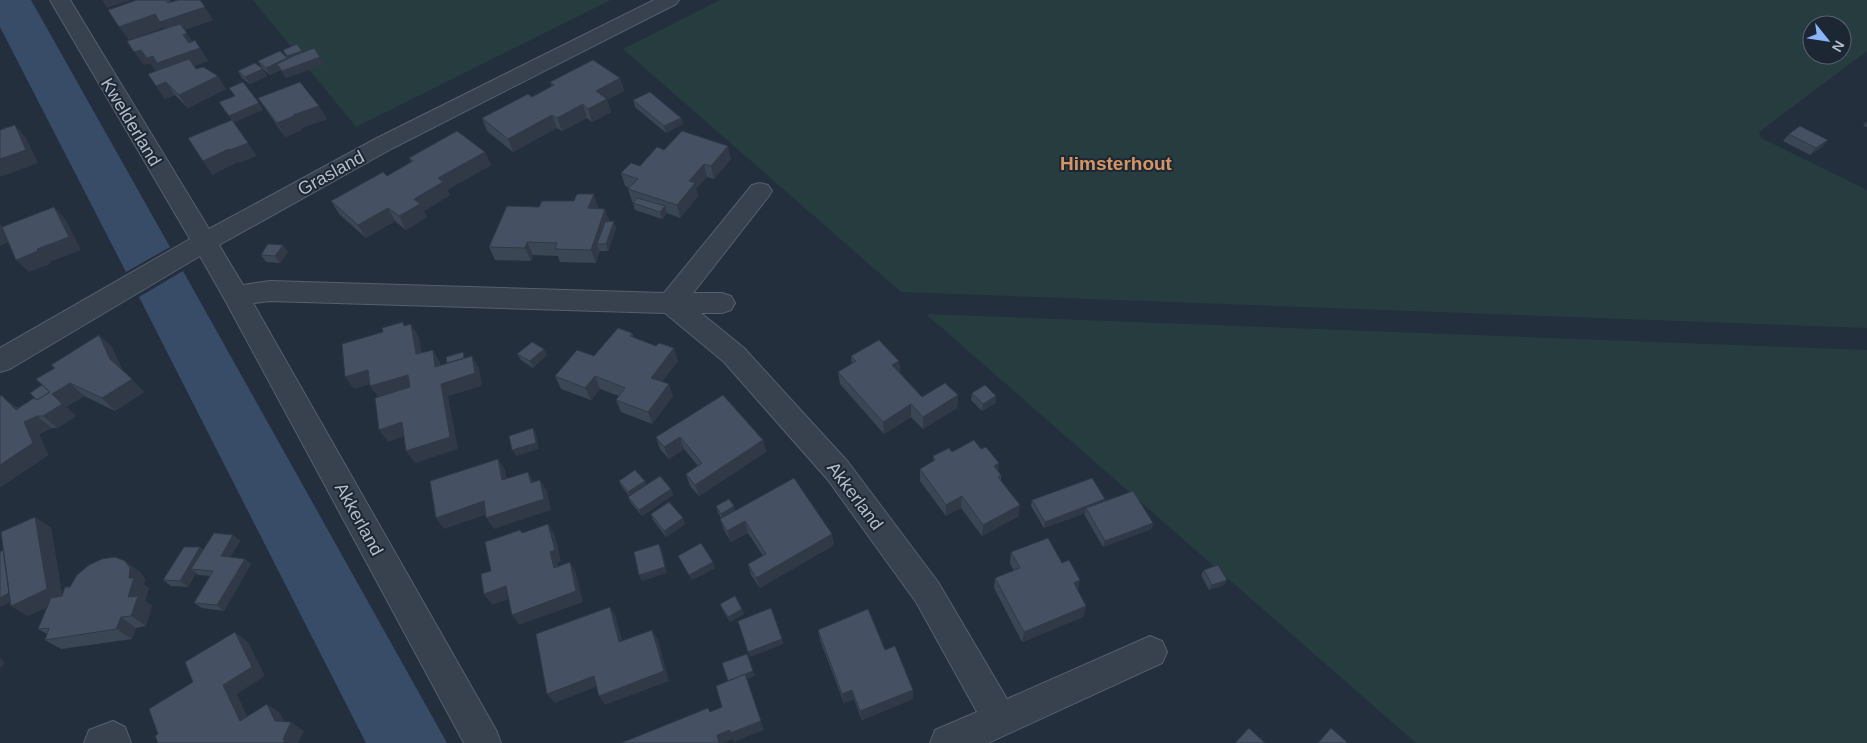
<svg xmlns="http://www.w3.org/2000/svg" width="1867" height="743" font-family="Arial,sans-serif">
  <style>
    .green { fill: #263c3f; fill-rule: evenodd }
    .water { fill: #394c67 }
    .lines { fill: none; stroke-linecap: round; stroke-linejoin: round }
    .minor-casing { stroke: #565f6c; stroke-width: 2 }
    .minor { fill: #38414e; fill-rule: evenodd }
    .wall { fill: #3b4654 }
    .shaded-wall { fill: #303945 }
    .building { fill: #455162; stroke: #303945 }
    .labels { text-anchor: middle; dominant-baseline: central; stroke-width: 4; stroke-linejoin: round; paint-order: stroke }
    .street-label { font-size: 18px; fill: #b4bcc9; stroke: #1d2633 }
    .neighbourhood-label { font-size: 19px; font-weight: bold; fill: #d59563; stroke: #1d2633 }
  </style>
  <rect width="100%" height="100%" fill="#242f3e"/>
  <path class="green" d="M253,0H611L356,127Z
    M720,0H1867V51L1759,132L1761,138L1867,190V328L901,292L623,49ZM1812,25H1842V55H1812Z
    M926,314L1867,350V743H1416Z"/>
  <path class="water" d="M0,0H31L170,247L126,272L0,27Z
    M183,271L447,743H366L139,297Z"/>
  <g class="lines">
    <g class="minor-casing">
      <path id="minor" d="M50,0H70L209,229L377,138L654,0H679L676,4L393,148L219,245L243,285L270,281L664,293L752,185L760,183L768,185L772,191L768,197L693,293H722L731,296L735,303L731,310L722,313H701L744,348L848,462L938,582L1007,699L1150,636L1162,641L1167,652L1162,663L988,743H930L935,730L977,712L916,602L828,480L724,362L665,313L270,301L253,303L496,730L501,743H464L225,300L200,256L10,369L0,372V348L190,239Z
        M113,721L125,727L131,743H84L89,730Z"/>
    </g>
    <use href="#minor" class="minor"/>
  </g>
  <path class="wall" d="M134,0H169L171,2L213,20L184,30L192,42L200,48L208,61L194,66L196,69L226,89L188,108L175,95L165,99L156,86V71L150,63L144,65L165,29L164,27L129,40Z
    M283,50L303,52L324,64L286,78L281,70L270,75L262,68L258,61L288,59Z
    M263,69L267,76L250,84L242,78L238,71Z
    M620,78L624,91L607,100L611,112L592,122L587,118L562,131L557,128L513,152L487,131L482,118L532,97L552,86L550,82Z
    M258,98L327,119L301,128L302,130L285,137Z
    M633,100L681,118L683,124L666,133L635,107Z
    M1867,121V127L1863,126Z
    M1789,134L1822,147L1810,155L1783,141Z
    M664,150L731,159L714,179L707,177L696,189L698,196L680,218L667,213L662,219L635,210L633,203V202H632L628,189L629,188L625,186L621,173L640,166Z
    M485,152L491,165L447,190L450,195L424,211L427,217L406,230L395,221L366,238L339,214L331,201L387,176L411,162L409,158Z
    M574,201L598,207V208L616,228L608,251H600L596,263L560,262L558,256L533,255L531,261L495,260L489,247L539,207Z
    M288,252L280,263L266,262L261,255Z
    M632,333L634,338L678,361L662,382L673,396L652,424L621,412L616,400L619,396L600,389L591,400L561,389L555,376L594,356Z
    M99,335L112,347L122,370L144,392L115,411L84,396L66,407L76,416L57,428H52L39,434L48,455L0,487V396L18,408L34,398L42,385L55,368Z
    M517,354L547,355L533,368L521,360Z
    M851,356L899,361L900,373L922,397L958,395L957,408L923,429L911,417L884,434L840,384L838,372L852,364Z
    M972,393L996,403L982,411L971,400Z
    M656,437L763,440L766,452L699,496L690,486L686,474L698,466L684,449L669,459L660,449Z
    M981,449L999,463L998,471L1001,475V480L1019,516L982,536L961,508L946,516L920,481V469L933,462V456L952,452Z
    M619,481H645L646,485L671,489L673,495L642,516L631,503L628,497L629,496L622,487Z
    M1105,499L1104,502L1153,523L1151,529L1103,547L1084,514L1085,513L1044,528L1031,506L1032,500Z
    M716,506L832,534L834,545L760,588L751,575L748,564L763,556L748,533L731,542L724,530L720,519L721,518L718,512Z
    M651,514L685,524L666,537L653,520Z
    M35,517L51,528L62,595L139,571L145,579L144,585L149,588L145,601L152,606L146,626L136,628L132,639L61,649L45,640L47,634L38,629L47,607L28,616L11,606L3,550Z
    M233,535L240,541L230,557L245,559L251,564L224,611L202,608L194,603L211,576L198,575L196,573L188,587L171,586L163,580L203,550Z
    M1011,552L1078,591L1086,606L1083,617L1022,642L994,588L995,578L1014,571L1010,563Z
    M678,556L715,568L692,580Z
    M1204,570L1224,585L1209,590L1201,575Z
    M720,604L742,609L744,614L730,622L722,609Z
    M818,630L885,650L913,690V699L862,720L854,699L844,703L820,640Z"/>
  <path class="shaded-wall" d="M102,0H131L107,8Z
    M205,7L213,20L169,35L160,22Z
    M155,14L164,27L129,40L119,27Z
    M187,33L195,46L192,48L183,35Z
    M200,48L208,61L167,76L156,72L150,63L144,65L134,52L141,50L153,56Z
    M302,51L306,58L291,63L287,56Z
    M320,57L324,64L286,78L282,71Z
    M287,58L291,65L277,64L281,70L270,75L266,68Z
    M263,69L267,76L250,84L245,77Z
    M218,76L226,89L188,108L179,95Z
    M620,78L624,91L607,100L611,112L592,122L588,109L596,91Z
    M166,82L175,95L165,99L156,86Z
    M259,103L263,110L233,123L229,116Z
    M583,104L587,118L562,131L557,118Z
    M319,106L327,119L301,128L302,130L285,137L277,123L293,115Z
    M552,115L557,128L513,152L508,139Z
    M681,118L683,124L666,133L664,126Z
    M15,125L26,138L38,163L0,177V159Z
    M1828,140L1822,147L1810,155L1816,148Z
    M248,143L257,156L239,163L238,162L212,175L203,161L229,149Z
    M728,146L731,159L714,179L711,166Z
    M485,152L491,165L447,190L450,195L424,211L427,217L406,230L399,216L414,199L438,178Z
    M704,164L707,177L696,189L698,196L680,218L677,205L689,181Z
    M594,194L598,207L593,221L588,208Z
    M665,206L667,213L662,219L660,212Z
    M54,207L66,220L81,250L50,262V264L29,272L16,260L37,249Z
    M388,208L395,221L366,238L358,225Z
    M605,209L610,222L597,244L600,251L596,263L591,250Z
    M614,221L616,228L608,251L606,244Z
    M0,224L2,226L9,242L0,246Z
    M527,242L533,255L531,261L525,248Z
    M283,245L288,252L280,263L275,256Z
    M411,324L419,337L424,367L416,354Z
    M99,335L112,347L122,371L110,359Z
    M674,348L678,361L656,390L651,378Z
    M544,349L547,355L533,368L530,361Z
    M433,350L440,362L443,379L435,367Z
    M472,356L479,368L482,386L448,396L458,449L415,463L406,451L441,384Z
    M899,361L900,373L892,365Z
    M368,370L377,382L354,389L345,377Z
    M408,375L416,388L379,399L370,386Z
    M595,376L600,389L591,400L585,388Z
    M132,379L144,392L115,411L102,398Z
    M70,383L84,396L66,407L76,416L57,428L43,416L53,394Z
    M669,384L673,396L652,424L648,412Z
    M1,395L16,407L29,420L37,416L52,428L39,434L48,455L0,487V465L16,410Z
    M958,395L957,408L923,429V417Z
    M996,396V403L982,411L983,404Z
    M911,404V417L884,434L883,422Z
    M402,422L411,434L388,442L379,430Z
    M533,428L536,434L539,449L516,456L512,450Z
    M680,437L684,449L669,459L664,447Z
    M763,440L766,452L699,496L695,485Z
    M498,459L505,470L509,492L502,480Z
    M999,463L998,475L994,466Z
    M528,472L535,484L531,483Z
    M540,480L547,491L551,510L494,529L486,518Z
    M645,481L647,487L631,498L628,492Z
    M671,489L673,495L642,516L639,510Z
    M962,496L961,508L946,516V505Z
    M1105,499L1103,505L1086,508L1085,513L1044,528L1045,522Z
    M484,501L491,513L444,529L436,518Z
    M1020,505L1019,516L982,536L983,525Z
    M734,506L736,512L723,520L721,514Z
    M35,517L51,528L63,600L28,616L11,606Z
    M683,518L685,524L666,537L664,531Z
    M745,521L748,533L731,542L727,531Z
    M1153,523L1151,529L1103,547L1105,541Z
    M548,524L555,535L561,561L557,563L561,578L554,568L550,552Z
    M832,534L834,545L760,588L756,578Z
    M233,535L240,541L227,562L221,556Z
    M659,544L662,550L667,573L642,581L639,575Z
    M200,547L207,553L191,569L196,573L188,587L180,581Z
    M245,559L251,564L224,611L217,605Z
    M125,561L139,571L145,579L144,585L149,588L145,601L152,606L146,626L131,616L128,597L129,578Z
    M570,562L576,573L583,602L519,625L512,615Z
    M713,562L715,568L692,580L689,575Z
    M1080,580L1078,591L1074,583Z
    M1227,580L1224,585L1209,590L1212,585Z
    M506,586L514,597L492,605L484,594Z
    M13,592L22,597L0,607V598Z
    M1086,606L1083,617L1022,642L1024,632Z
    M610,607L616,617L625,652L619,642Z
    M742,609L744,614L730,622L728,617Z
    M121,617L136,628L132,639L116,629Z
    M652,630L658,640L669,681L605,705L599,696Z
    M235,632L248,642L265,676L237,694L253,730L240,721L223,685Z
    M782,639L784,644L750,657L748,652Z
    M747,654L755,676L747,679L764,730L734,742L733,739L723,743H719L717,735L730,686Z
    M0,657L5,664L0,668Z
    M594,676L601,685L555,703L547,694Z
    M852,690L854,699L844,703L842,694Z
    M913,690V699L862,720L860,711Z
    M267,704L280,713L288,729L291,722L304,731L298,743H282L275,721Z"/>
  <path class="building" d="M137,0H166L168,3L178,0H200L205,7L160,22L155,14L119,27L108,10Z
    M180,24L187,33L183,35L189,43L195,40L200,48L157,63L153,56L147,58L141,50L134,52L127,41Z
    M297,44L302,51L287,56L283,50Z
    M314,48L320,57L282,71L277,64L296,55Z
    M280,51L287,58L266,68L258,61Z
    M189,59L196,69L203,67L218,76L179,95L166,82L156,86L148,74Z
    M593,60L620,78L596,91L607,99L588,109L583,104L557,118L552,115L508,139L482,118L528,94L532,97L554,85L550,82Z
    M255,63L263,69L245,77L238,71Z
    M243,82L259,103L229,116L219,102L235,96L229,88Z
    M300,82L319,106L293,115L294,116L277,123L258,98Z
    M650,92L681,118L664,126L633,100Z
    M232,120L248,143L230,150L229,149L203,161L188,138Z
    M15,125L26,150L0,159V130Z
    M1800,126L1828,140L1816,148L1789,134Z
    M457,131L485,152L438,178L443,182L414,199L420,204L399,216L388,208L358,225L331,201L383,172L387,176L413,161L409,158Z
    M682,131L728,146L711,166L704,164L689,181L695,183L677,205L628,189L638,179L621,173L631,163L640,166L657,147L664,150Z
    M577,194H594L588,208L605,209L591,250L555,249L557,243L527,242L525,248L489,247L507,206L539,207L542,201H574Z
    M637,198L665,206L660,212L633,203Z
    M54,207L69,237L37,249L38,251L16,260L2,227Z
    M614,221L606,244H597L605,222Z
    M268,244L283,245L275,256L261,255Z
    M403,322L404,326L411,324L416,354L433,350L435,367L472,356L475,373L441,384L450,437L406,451L402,422L379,430L375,398L410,387L408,375L370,386L368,370L345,377L342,344L383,332L382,328Z
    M618,328L632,333L630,336L656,346L659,343L674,348L651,378L669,384L648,412L616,400L625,388L595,376L585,388L555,376L577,350L594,356Z
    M99,335L110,359L132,379L102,398L70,383L52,394L62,404L43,416H37L24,422L33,443L0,465V396L1,395L16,410L34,398L37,400L50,392L36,379L55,368L51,365Z
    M879,340L899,361L892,365L922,397L945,383L958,395L923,417L911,404L883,422L838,372L856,361L851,356Z
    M532,342L544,349L530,361L517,354Z
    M463,352L464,358L447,363L446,357Z
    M42,385L50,392L37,400L30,393Z
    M985,385L996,396L983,404L972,393Z
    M723,395L763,440L695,485L686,474L702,463L680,437L664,447L656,437Z
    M533,428L536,443L512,450L509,436Z
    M974,440L981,449L986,447L999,463L994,466L1001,475L998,477L1020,505L983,525L962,496L946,505L920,469L935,460L933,456L949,448L952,452Z
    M498,459L502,480L528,472L531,483L540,480L544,499L486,518L484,501L436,518L430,481Z
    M635,470L645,481L628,492L619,481Z
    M660,476L671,489L639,510L628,497Z
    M794,478L832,534L756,578L748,564L766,554L745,521L727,531L720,519Z
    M1092,478L1105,499L1045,522L1032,500Z
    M1133,491L1153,523L1105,541L1086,508Z
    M729,499L734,506L721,514L716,506Z
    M669,502L683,518L664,531L651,514Z
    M35,517L47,589L11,606L1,532Z
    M548,524L555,550L550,552L554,568L570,562L576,591L512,615L506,586L484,594L481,574L491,571L485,542L520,530L522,533Z
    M214,533L233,535L221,556L245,559L217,605L194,603L213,571L191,569Z
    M1048,538L1062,563L1069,560L1080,580L1074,583L1086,606L1024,632L995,578L1020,568L1011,552Z
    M701,543L713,562L689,575L678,556Z
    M659,544L665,567L639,575L634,552Z
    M184,547H200L180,581L163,580Z
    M3,550L9,593L0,598V552Z
    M115,557L125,561L130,568L129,578H134L128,597L138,596L131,616L121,617L116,629L45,640L49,628L38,629L51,598L62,596L65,587H70L77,575L89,565L102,559Z
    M1218,565L1227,580L1212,585L1204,570Z
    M735,596L742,609L728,617L720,604Z
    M610,607L619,642L652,630L664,671L599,696L594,676L547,694L536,634Z
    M771,608L782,639L748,652L738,621Z
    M868,609L885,650L895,646L913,690L860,711L852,690L842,694L818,630Z
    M235,632L252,667L223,685L240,721L267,704L275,721L291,722L283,739L285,741L282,743H158L155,736L158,734L149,709L193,682L185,662Z
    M747,654L753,671L728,681L722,663Z
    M745,674L761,721L730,733V730L717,735L719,743H621L708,708L710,712L722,707L716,686Z
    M1249,728L1265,743H1235Z
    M1331,728L1348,743H1318Z"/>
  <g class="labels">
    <g class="street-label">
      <text transform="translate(131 122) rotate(59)">Kwelderland</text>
      <text transform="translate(331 173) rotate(-29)">Grasland</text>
      <text transform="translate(855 496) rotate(53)">Akkerland</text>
      <text transform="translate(359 519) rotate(61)">Akkerland</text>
    </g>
    <g class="neighbourhood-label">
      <text x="1116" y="163">Himsterhout</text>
    </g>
  </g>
  <g transform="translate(1827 40) rotate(120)"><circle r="24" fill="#1d2633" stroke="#59626f"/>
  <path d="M0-4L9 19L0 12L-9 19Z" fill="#8ab4f8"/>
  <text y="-8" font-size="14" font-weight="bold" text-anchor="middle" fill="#b4bcc9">N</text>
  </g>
</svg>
